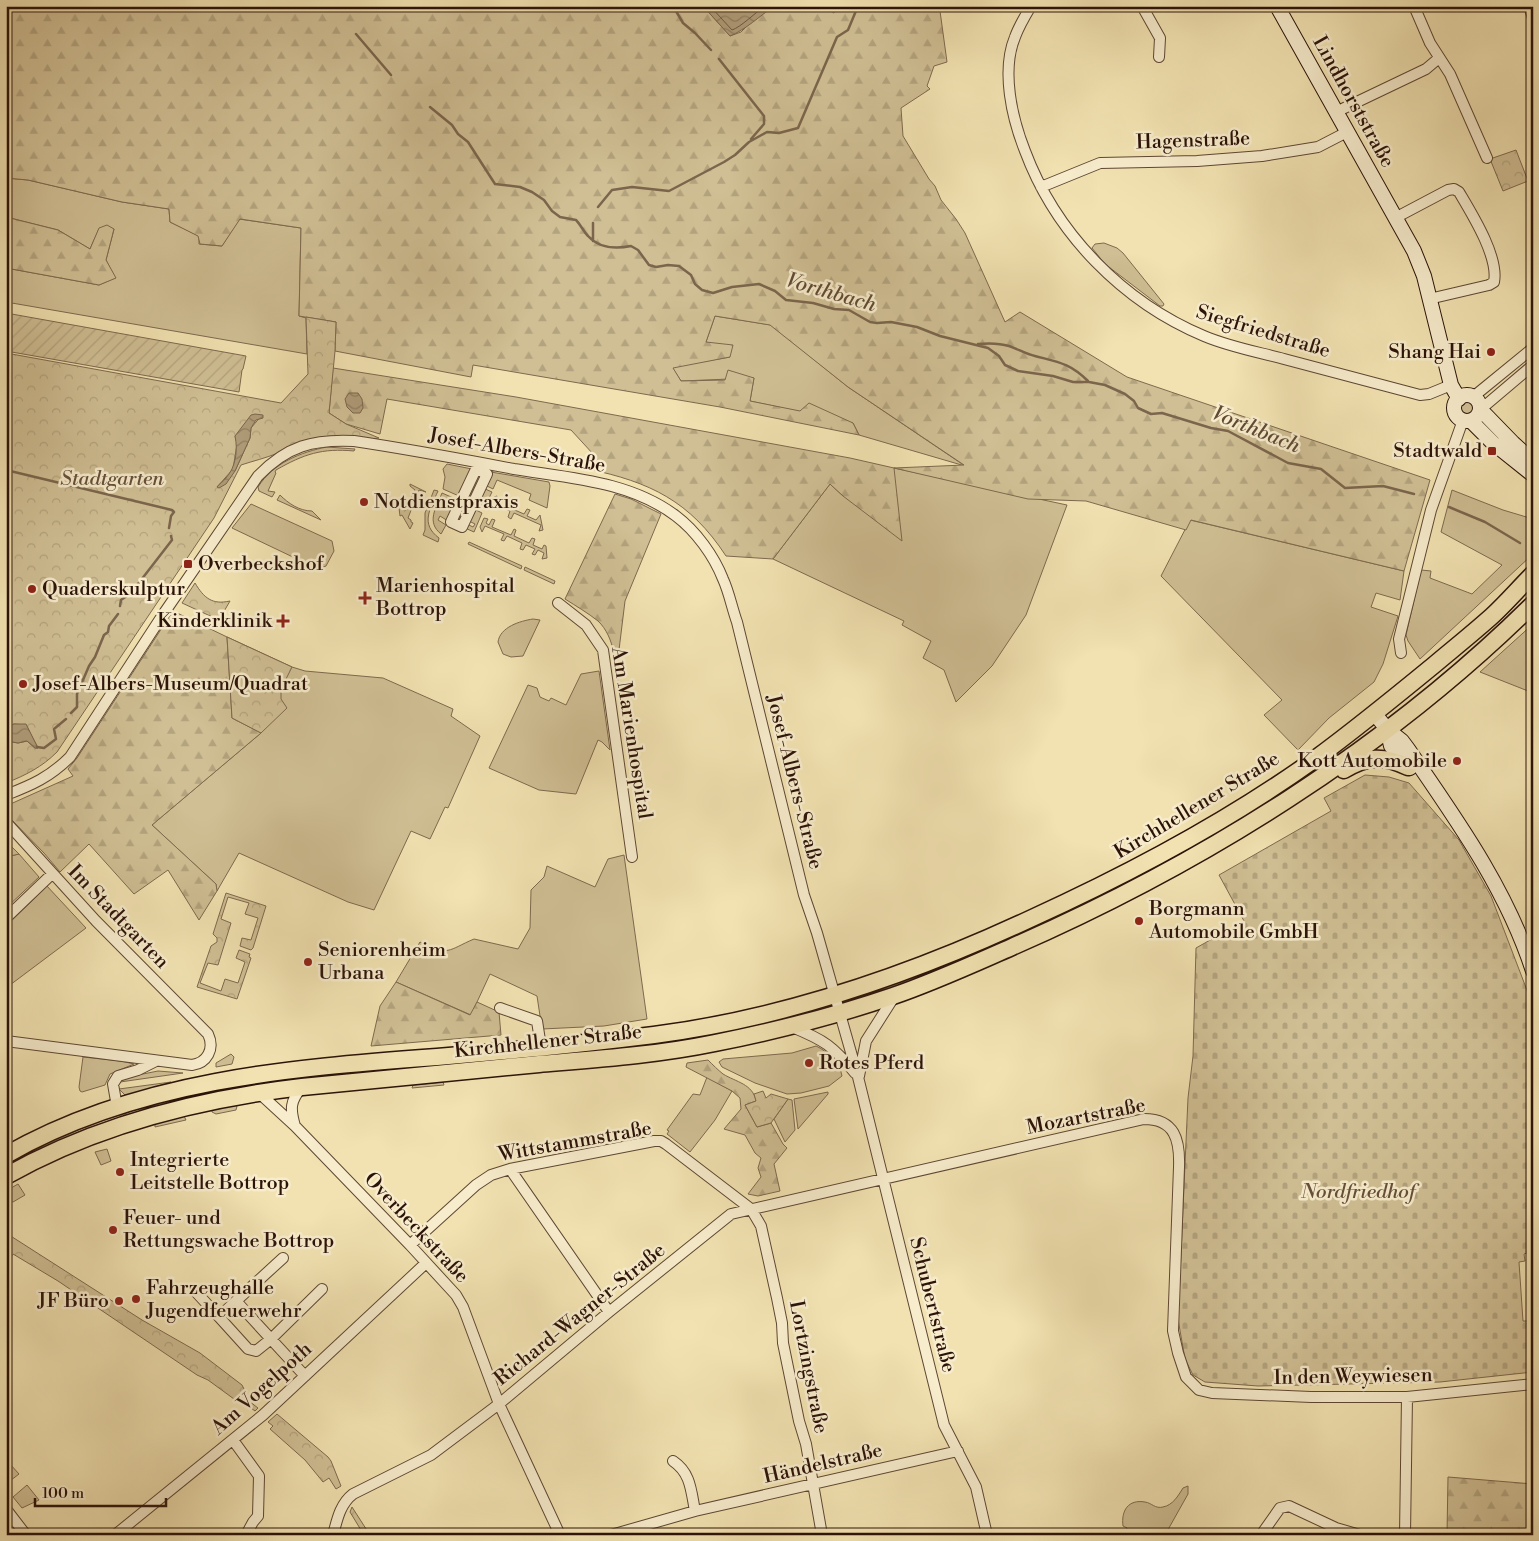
<svg xmlns="http://www.w3.org/2000/svg" width="1539" height="1541" font-family="'Libre Bodoni',serif">
  <style>
    .grass { fill: #d0bf94; stroke: #7e694e }
    .forest { fill: url(#forest-firs); stroke: #7e694e }
    .cemetery { fill: url(#cemetery-stones); stroke: #7e694e }
    .park { fill: url(#park-crowns); stroke: #7e694e; fill-rule: evenodd }
    .garden { fill: url(#garden-furrows); stroke: #7e694e }
    .water { fill: url(#water-waves); stroke: #7b654c }
    .lines { fill: none; stroke-linecap: round; stroke-linejoin: round }
    .shore { stroke: #6e5840; stroke-width: 1 }
    .stream { stroke: #7b654c; stroke-width: 2.5 }
    .street-casing { stroke: #5e4733; stroke-width: 12 }
    .secondary-casing { stroke: #2c1309; stroke-width: 16 }
    .primary-casing { stroke: #2c1309; stroke-width: 19 }
    .street { stroke: #f7eccc; stroke-width: 10 }
    .secondary { stroke: #f7eccc; stroke-width: 14 }
    .primary { stroke: #f2e2b1; stroke-width: 16 }
    .poi-dot { fill: #8f2418; stroke: #f7eccc; stroke-width: 2 }
    .labels { text-anchor: middle; dominant-baseline: central; stroke-width: 5; stroke-linejoin: round; paint-order: stroke }
    .street-label { font-size: 20px; fill: #2c1309; stroke: #f7eccc }
    .poi-label { font-size: 20px; fill: #2c1309; stroke: #f7eccc; text-anchor: start }
    .park-label { font-size: 20px; font-style: italic; fill: #654f3a; stroke: #f7eccc }
    .water-label { font-size: 21px; font-style: italic; fill: #604a35; stroke: #f7eccc }
  </style>
  <defs>
    <pattern id="forest-firs" width="22" height="20" patternUnits="userSpaceOnUse" patternTransform="scale(1.25)"><rect width="22" height="20" fill="#d0bf94"/><path d="M5 1l3.5 6h-7zM16 11l3.5 6h-7z" fill="#b3a37e"/></pattern>
    <pattern id="cemetery-stones" width="16" height="16" patternUnits="userSpaceOnUse" patternTransform="scale(1.25)"><rect width="16" height="16" fill="#d0bf94"/><path d="M2 7V4a2 2 0 0 1 4 0v3zM10 15v-3a2 2 0 0 1 4 0v3z" fill="#b3a37e"/></pattern>
    <pattern id="park-crowns" width="20" height="18" patternUnits="userSpaceOnUse" patternTransform="scale(1.25)"><rect width="20" height="18" fill="#d0bf94"/><path d="M2 6a3 3 0 1 1 6 0M12 15a3 3 0 1 1 6 0" fill="none" stroke="#b3a37e"/></pattern>
    <pattern id="garden-furrows" width="10" height="10" patternUnits="userSpaceOnUse" patternTransform="scale(1.25)"><rect width="10" height="10" fill="#d0bf94"/><path d="M-1 1l2-2M0 10L10 0M9 11l2-2" fill="none" stroke="#b3a37e"/></pattern>
    <pattern id="water-waves" width="16" height="10" patternUnits="userSpaceOnUse" patternTransform="scale(1.25)"><rect width="16" height="10" fill="#af9c78"/><path d="M0 5q4-4 8 0t8 0" fill="none" stroke="#8f7e61"/></pattern>
  </defs>
  <rect width="100%" height="100%" fill="#f2e2b1"/>
  <filter id="stains"><feTurbulence type="fractalNoise" baseFrequency=".004" numOctaves="4"/><feColorMatrix values="0 0 0 0 .2 0 0 0 0 .09 0 0 0 0 .02 0 0 0 .5 -.17"/></filter>
  <radialGradient id="worn" r=".72"><stop offset=".6" stop-color="#630" stop-opacity="0"/><stop offset="1" stop-color="#630" stop-opacity=".3"/></radialGradient>
  <path class="grass" d="M6,178L28,180L122,202L169,209L170,222L199,236V244L222,246L239,219L301,228L299,316L306,318L307,354L6,302V268L99,285L115,278L106,260L114,229H99L90,249L58,230L6,217Z
    M1104,243L1117,248L1123,253L1164,304L1163,306H1160L1105,264L1092,248L1095,244Z
    M715,316L771,325L848,387L965,466L859,435L853,423L750,401L754,378L681,381L672,367L730,357L706,342Z
    M1461 409a7 7 0 1 1 14 0a7 7 0 1 1-14 0Z
    M327,447L355,449L354,451C322,448 304,454 276,470L275,472L276,473L268,491L275,492L272,497L259,491L258,487C273,463 301,452 327,447Z
    M447,464L472,469L459,496L443,489L445,477L443,469Z
    M894,468L1067,505L1026,615L992,666L956,702L944,670L923,658L931,641L902,625L904,621L773,559L830,484L843,496Z
    M491,472L549,482L550,486L547,508L529,500L531,494L497,480L493,489L485,485Z
    M410,484L426,492L419,490L408,518L411,520V522L413,523L410,529L402,515L400,516L399,508L405,511L415,490L410,486Z
    M483,488L492,492L484,508L476,504Z
    M434,490L438,491C430,509 420,524 439,538L438,542L423,535L425,530V513Z
    M1452,490L1503,510L1533,519V554L1420,659L1408,641L1406,635L1421,570L1431,571L1430,578L1472,594L1502,565L1441,532Z
    M442,493L458,500L448,521L440,516L438,520L446,525L441,534C426,522 436,508 442,493Z
    M280,495C288,503 299,511 312,511L321,520L277,500Z
    M497,496L496,502L524,514L527,509L530,510L527,516L536,520L540,515L543,530L539,531L541,525L514,513L511,519L508,517L510,511L495,504L492,510L490,506L494,497Z
    M251,504L332,541L334,551L326,566L318,569L232,528Z
    M474,509L482,513L474,532L465,528L467,524L473,527L475,524L469,521Z
    M484,518L488,519L486,523L489,525L492,519L495,520L492,527L511,535L514,529L516,530L514,536L529,543L532,538L535,539L533,545L542,549L544,545L546,546L547,558L542,559L544,553L538,550L535,555L532,554L535,549L526,545L523,550L520,549L522,543L507,536L504,541L501,540L504,534L485,526L482,532L480,527Z
    M1190,520L1404,571L1400,600L1376,593L1371,607L1398,616L1383,664L1374,682L1329,718L1298,750L1264,715L1282,700L1161,576Z
    M469,542L522,566L521,569L468,544Z
    M525,567L555,581L554,584L524,570Z
    M533,619L540,620L523,656L511,657L503,654L498,642C500,627 520,621 533,619Z
    M1533,624V690L1528,691L1480,672Z
    M227,637L292,667L305,671L383,678L453,709L451,716L480,736L448,808L445,807L430,839L411,831L374,910L348,902L239,853L217,891L216,884L152,825L261,733L229,655Z
    M599,671L610,750L602,742L598,740L576,794L539,790L489,768L528,685L537,688L540,697L549,701L551,698L566,705L581,674Z
    M19,854L39,877L6,908V857Z
    M624,855L647,1019L604,1026L542,1029L537,996L490,974L471,1015L396,982L420,942C449,957 448,950 474,939L518,949L530,928L531,890L544,877L547,866L595,887L608,859Z
    M46,885L86,928L6,988V926L42,891Z
    M821,1007L752,1026L657,1046L241,1089L240,1083Z
    M816,1046C827,1051 840,1063 842,1076L829,1086L801,1093L787,1094L755,1083L722,1067L719,1062L723,1059L792,1053Z
    M231,1054L234,1057L232,1064L216,1067V1063Z
    M83,1057L121,1061L134,1064L110,1074L105,1085L82,1092L80,1091L79,1087Z
    M158,1071L183,1073L120,1082L128,1077Z
    M707,1077L732,1091L715,1120L690,1152L667,1134L669,1131L667,1130L693,1094L700,1095Z
    M171,1082L129,1095H125L119,1089Z
    M443,1082L444,1085L412,1088L413,1085Z
    M233,1084L234,1090L131,1115L119,1113Z
    M828,1092V1094L798,1129L794,1099Z
    M788,1099L792,1100L795,1130L785,1142L774,1119Z
    M237,1102V1106L236,1110L216,1114L212,1112V1110Z
    M184,1116L186,1120L155,1127V1121Z
    M107,1149L111,1161L101,1165L95,1152Z
    M18,1184L25,1195L13,1202L6,1200V1191Z
    M10,1464L19,1474L6,1484V1468Z
    M27,1485L39,1500L22,1508L13,1497Z
    M1188,1486V1494L1165,1535H1125L1127,1528L1123,1526C1121,1511 1128,1499 1145,1502C1152,1503 1155,1509 1163,1507C1173,1505 1178,1496 1183,1488Z"/>
  <path class="forest" d="M6,6H703L730,36L741,32L751,22L774,6H821L834,13L838,6H936L940,11L947,62L934,66L927,86L930,89L901,108L903,136L929,179L935,186L941,200L956,219L965,233L1005,322L1020,312L1127,377L1430,480L1404,571L1191,520L1186,530L1086,501L1028,499L894,468L902,541L843,496L830,484L773,559L726,556C690,501 650,482 588,469L594,455L571,430L387,399L380,434L346,424L329,413L333,368L516,397L850,458L894,468L964,465L848,387L770,325L715,316L706,342L733,345L730,357L673,368L681,381L725,380L728,370L754,378L750,401L800,411L809,403L853,423L859,435L720,407L473,365L471,377L335,351L336,322L299,316L301,228L240,219L222,246L200,244L198,236L170,222L169,209L122,202L28,180L6,178Z
    M6,217L58,230L90,249L99,228L107,225L114,229L106,260L116,278L99,285L6,268Z
    M615,494L631,499L661,514L625,601L618,658V687C616,665 615,637 598,621C588,613 576,606 565,599Z
    M173,611L227,637L232,718L261,733L152,825L216,884L217,891L199,920L168,870L134,894L89,844L60,872L44,853L6,814V806L73,776L68,769L77,758Z
    M6,841L19,854L6,857Z
    M396,982L470,1015L477,1002L499,1012L501,1035L371,1046L380,1006Z
    M708,1060C713,1065 718,1070 723,1074C736,1082 753,1084 756,1101L745,1105L757,1127L771,1123L783,1144L787,1148L774,1164L780,1191L758,1196L748,1194L761,1177L758,1168L761,1158L755,1153L745,1135L724,1129L741,1109L740,1098L732,1091L686,1067L687,1063Z
    M1448,1477L1533,1484V1535H1447Z"/>
  <path class="cemetery" d="M1365,775L1389,777L1409,783L1459,840L1491,896L1533,1006V1249L1527,1250V1253L1524,1254L1525,1261L1519,1262L1523,1321H1533V1372L1440,1382L1258,1386L1205,1382L1193,1375L1185,1359L1178,1319L1188,1098L1193,1056L1196,948L1244,921L1219,875L1331,811L1324,798Z"/>
  <path class="park" d="M1516,150L1528,181L1503,191L1490,159Z
    M306,317L336,322L335,351L329,413L346,424L379,438C360,441 341,434 322,437C305,439 293,446 278,453C266,458 253,461 241,465L214,518L57,752C42,767 26,775 6,783V741L18,743L27,741L35,748H38L26,725L14,724L6,727V353L281,403L308,374ZM262,415L251,428L250,438L235,471L217,487L233,469L237,444L235,436Z
    M195,583C204,598 212,605 230,601L219,620L182,603Z
    M227,637L292,667L281,689V699L287,708L261,733L232,718Z
    M226,893L266,906L253,948L251,950L240,946L242,938L251,940L258,918L245,914L249,903L228,897L221,919L231,923L218,965L208,963L200,983L221,991L225,979L238,983L245,962L236,958L239,950L250,954L249,957L251,958L237,999L197,987L211,946L217,942V938L213,934Z
    M763,1091L766,1098L771,1094L788,1099L771,1123L757,1127L745,1105L756,1101L754,1094Z
    M6,1233L142,1320L200,1353L242,1385L245,1391L241,1395L258,1408L255,1411L239,1399H234L208,1380L197,1375L58,1281L13,1254L6,1267Z
    M277,1414L328,1457L331,1461L341,1486L336,1489L329,1478L323,1482L305,1460L270,1429L273,1426L268,1422Z
    M352,1507L370,1535H364L350,1512Z"/>
  <path class="garden" d="M6,313L246,356L243,369L242,370L239,392L6,351Z"/>
  <path class="water" d="M703,6H774C760,16 745,30 730,36Z
    M349,393H358L362,399L363,408L360,413H353L347,407L345,399Z
    M255,414L263,415V418L256,420L251,428L250,438L235,471L226,484L219,488L217,487C220,483 223,482 226,478C236,467 238,450 235,436L251,415Z
    M14,724H26L38,748H35L27,741L18,743L7,741L6,727Z"/>
  <g class="lines">
    <path class="shore" d="M710,6L732,30C741,27 756,12 765,6"/>
    <path class="stream" d="M673,6L683,23L695,33L711,50
      M356,34L391,75
      M719,59L764,116V124L751,139
      M430,107L452,125L458,134L468,142L495,184L520,187L532,192L544,200L552,211L560,217L576,220C581,225 583,231 588,236C599,248 616,249 631,246L638,250L649,265L656,267L668,265L679,266L691,275L695,284L702,290L713,293L732,287L759,284L775,291L786,300L813,303L834,309L849,310L870,322L877,323L891,322L917,327L940,336L988,348L999,356L1005,365L1018,371L1053,376L1073,382H1089L1105,385L1125,394L1134,401L1138,408L1151,414L1162,413L1211,428L1228,431L1288,463L1321,469L1345,488L1383,486L1414,494
      M598,207L612,190L632,187L669,191L724,162L735,155L749,142L767,132L779,133L798,128L837,37L848,30L858,6
      M593,241V223
      M978,344C988,343 999,343 1009,346C1018,349 1026,354 1035,356C1058,362 1070,363 1088,381
      M6,470L172,510L174,512L171,516L169,528
      M1449,507L1485,522L1520,543
      M120,606L121,600L131,593L172,540L171,536
      M71,713L77,707V694L89,666L95,657L104,635L108,632L109,626L118,614
      M37,747L44,748L56,739L54,729L66,719"/>
    <g class="street-casing">
      <path id="street" d="M1031,6C1025,16 1019,26 1015,37C1001,71 1012,118 1025,151C1056,234 1123,302 1204,336C1230,347 1258,352 1284,359C1330,371 1375,383 1420,395L1429,394L1451,385
        M1142,6L1160,38L1159,57
        M1414,6L1430,43L1450,74L1487,158
        M1529,6L1533,18
        M1336,112L1426,69L1439,58
        M1041,187L1100,163L1197,161L1262,156L1318,147L1347,132
        M1395,218L1448,190L1454,189L1459,192C1472,214 1499,257 1494,282L1489,285L1429,299
        M1473,397L1533,348
        M1480,407L1487,404L1533,365
        M476,469L487,474L462,527L451,522Z
        M558,603L586,625L603,650L632,857
        M1401,653L1399,639L1431,510L1463,420
        M6,795C32,785 50,777 70,757L162,616L258,476C287,446 313,439 354,441C408,449 461,459 514,469C569,478 630,481 676,516C696,531 714,556 723,579C729,592 732,608 737,622L804,895L817,933L858,1077L944,1425L976,1487L987,1535
        M6,822L96,921L208,1034C215,1049 207,1063 192,1065L6,1041
        M6,918L52,874
        M500,1008L537,1021L541,1047
        M792,1027C824,1040 833,1046 855,1073
        M859,1076L866,1041L894,997
        M258,1092L295,1126L410,1245L456,1295L463,1307L499,1404L560,1535
        M117,1107L113,1084L118,1076L138,1070L156,1061
        M295,1126C290,1109 290,1101 302,1087
        M510,1169L609,1312
        M410,1245L476,1185L491,1175L510,1169L654,1141H661L666,1144L751,1209L761,1226L777,1298L782,1323L783,1343L799,1421L806,1444L822,1535
        M283,1258L236,1301L305,1376
        M195,1291L219,1317
        M236,1301L219,1317L248,1349L256,1351L271,1339L322,1289
        M233,1440L259,1476L258,1516L253,1522L246,1535
        M673,1461C691,1473 691,1491 695,1511
        M6,1509L26,1535
        M115,1535L263,1415L426,1263
        M333,1535C337,1520 340,1504 353,1494L431,1455L499,1404L609,1312L731,1214L1144,1119C1175,1119 1180,1140 1179,1167L1173,1331L1178,1353L1186,1377L1199,1390L1212,1393L1311,1397H1407L1533,1384
        M611,1535L695,1511L958,1451
        M1261,1535L1280,1508L1289,1506L1336,1528L1360,1535
        M1405,1535L1407,1397"/>
    </g>
    <g class="secondary-casing">
      <path id="secondary" d="M1277,6L1414,251L1424,276L1451,385L1459,399
        M1454 408a13 13 0 1 1 26 0a13 13 0 1 1-26 0Z
        M1480,409L1513,443L1533,461
        M1471,421L1493,443L1533,475
        M1374,713L1387,729L1402,741L1408,749C1456,819 1506,888 1533,971
        M1387,729L1391,746L1410,768"/>
    </g>
    <g class="primary-casing">
      <path id="primary" d="M1344,770C1367,756 1383,755 1408,767
        M6,1155C137,1080 289,1068 437,1057C509,1051 582,1044 654,1035C786,1018 910,975 1030,919C1129,874 1227,822 1315,759C1356,729 1395,697 1434,665C1453,649 1473,633 1492,616C1506,603 1519,588 1533,574
        M6,1176C98,1124 199,1099 302,1087C381,1079 460,1072 539,1064C598,1059 657,1055 715,1043C775,1031 835,1016 893,996C934,982 973,964 1012,947C1202,864 1385,750 1533,604"/>
    </g>
    <use href="#street" class="street"/>
    <use href="#secondary" class="secondary"/>
    <use href="#primary" class="primary"/>
  </g>
  <g class="poi-dot">
    <circle cx="1491" cy="352" r="5"/>
    <rect x="1487" y="446" width="10" height="10" rx="2.5"/>
    <circle cx="364" cy="502" r="5"/>
    <rect x="183" y="559" width="10" height="10" rx="2.5"/>
    <circle cx="32" cy="589" r="5"/>
    <path d="M362.5 590.5h5v5h5v5h-5v5h-5v-5h-5v-5h5z"/>
    <path d="M280.5 613.5h5v5h5v5h-5v5h-5v-5h-5v-5h5z"/>
    <circle cx="23" cy="684" r="5"/>
    <circle cx="1457" cy="761" r="5"/>
    <circle cx="1139" cy="921" r="5"/>
    <circle cx="308" cy="962" r="5"/>
    <circle cx="809" cy="1063" r="5"/>
    <circle cx="120" cy="1172" r="5"/>
    <circle cx="113" cy="1230" r="5"/>
    <circle cx="136" cy="1299" r="5"/>
    <circle cx="119" cy="1301" r="5"/>
  </g>
  <g class="labels">
    <g class="street-label">
      <text transform="translate(1353 102) rotate(61)">Lindhorststraße</text>
      <text transform="translate(1193 141) rotate(-2)">Hagenstraße</text>
      <text transform="translate(1263 332) rotate(17)">Siegfriedstraße</text>
      <text transform="translate(517 451) rotate(10)">Josef-Albers-Straße</text>
      <text transform="translate(631 733) rotate(81)">Am Marienhospital</text>
      <text transform="translate(794 782) rotate(76)">Josef-Albers-Straße</text>
      <text transform="translate(1197 806) rotate(-31)">Kirchhellener Straße</text>
      <text transform="translate(118 917) rotate(46)">Im Stadtgarten</text>
      <text transform="translate(548 1042) rotate(-6)">Kirchhellener Straße</text>
      <text transform="translate(1086 1117) rotate(-11)">Mozartstraße</text>
      <text transform="translate(575 1142) rotate(-10)">Wittstammstraße</text>
      <text transform="translate(416 1228) rotate(47)">Overbeckstraße</text>
      <text transform="translate(932 1305) rotate(76)">Schubertstraße</text>
      <text transform="translate(580 1315) rotate(-39)">Richard-Wagner-Straße</text>
      <text transform="translate(808 1367) rotate(79)">Lortzingstraße</text>
      <text transform="translate(1353 1377) rotate(-1)">In den Weywiesen</text>
      <text transform="translate(262 1389) rotate(-42)">Am Vogelpoth</text>
      <text transform="translate(823 1464) rotate(-13)">Händelstraße</text>
    </g>
    <g class="poi-label">
      <text x="1481" y="352" text-anchor="end">Shang Hai</text>
      <text x="1482" y="451" text-anchor="end">Stadtwald</text>
      <text x="374" y="502">Notdienstpraxis</text>
      <text x="198" y="564">Overbeckshof</text>
      <text x="376" y="586">Marienhospital<tspan x="376" dy="23">Bottrop</tspan></text>
      <text x="42" y="589">Quaderskulptur</text>
      <text x="272" y="621" text-anchor="end">Kinderklinik</text>
      <text x="33" y="684">Josef-Albers-Museum/Quadrat</text>
      <text x="1447" y="761" text-anchor="end">Kott Automobile</text>
      <text x="1149" y="909">Borgmann<tspan x="1149" dy="23">Automobile GmbH</tspan></text>
      <text x="318" y="950">Seniorenheim<tspan x="318" dy="23">Urbana</tspan></text>
      <text x="819" y="1063">Rotes Pferd</text>
      <text x="130" y="1160">Integrierte<tspan x="130" dy="23">Leitstelle Bottrop</tspan></text>
      <text x="123" y="1218">Feuer- und<tspan x="123" dy="23">Rettungswache Bottrop</tspan></text>
      <text x="146" y="1288">Fahrzeughalle<tspan x="146" dy="23">Jugendfeuerwehr</tspan></text>
      <text x="109" y="1301" text-anchor="end">JF Büro</text>
    </g>
    <g class="park-label">
      <text x="112" y="479">Stadtgarten</text>
      <text x="1358" y="1192">Nordfriedhof</text>
    </g>
    <g class="water-label">
      <text transform="translate(831 293) rotate(16)">Vorthbach</text>
      <text transform="translate(1256 430) rotate(22)">Vorthbach</text>
    </g>
  </g>
  <rect width="1539" height="1541" fill="none" stroke="#f2e2b1" stroke-width="25"/>
  <rect x="8" y="8" width="1524" height="1526" fill="none" stroke="#2c1309" stroke-width="2.5"/>
  <rect x="12" y="12" width="1514" height="1516" fill="none" stroke="#2c1309"/>
  <path d="M35 1498v8h131v-8" fill="none" stroke="#2c1309" stroke-width="2.5"/>
  <text x="42" y="1498" font-size="15" fill="#2c1309" stroke="#f7eccc" stroke-width="4" paint-order="stroke">100 m</text>
  <rect width="100%" height="100%" filter="url(#stains)"/>
  <rect width="100%" height="100%" fill="url(#worn)"/>
</svg>
